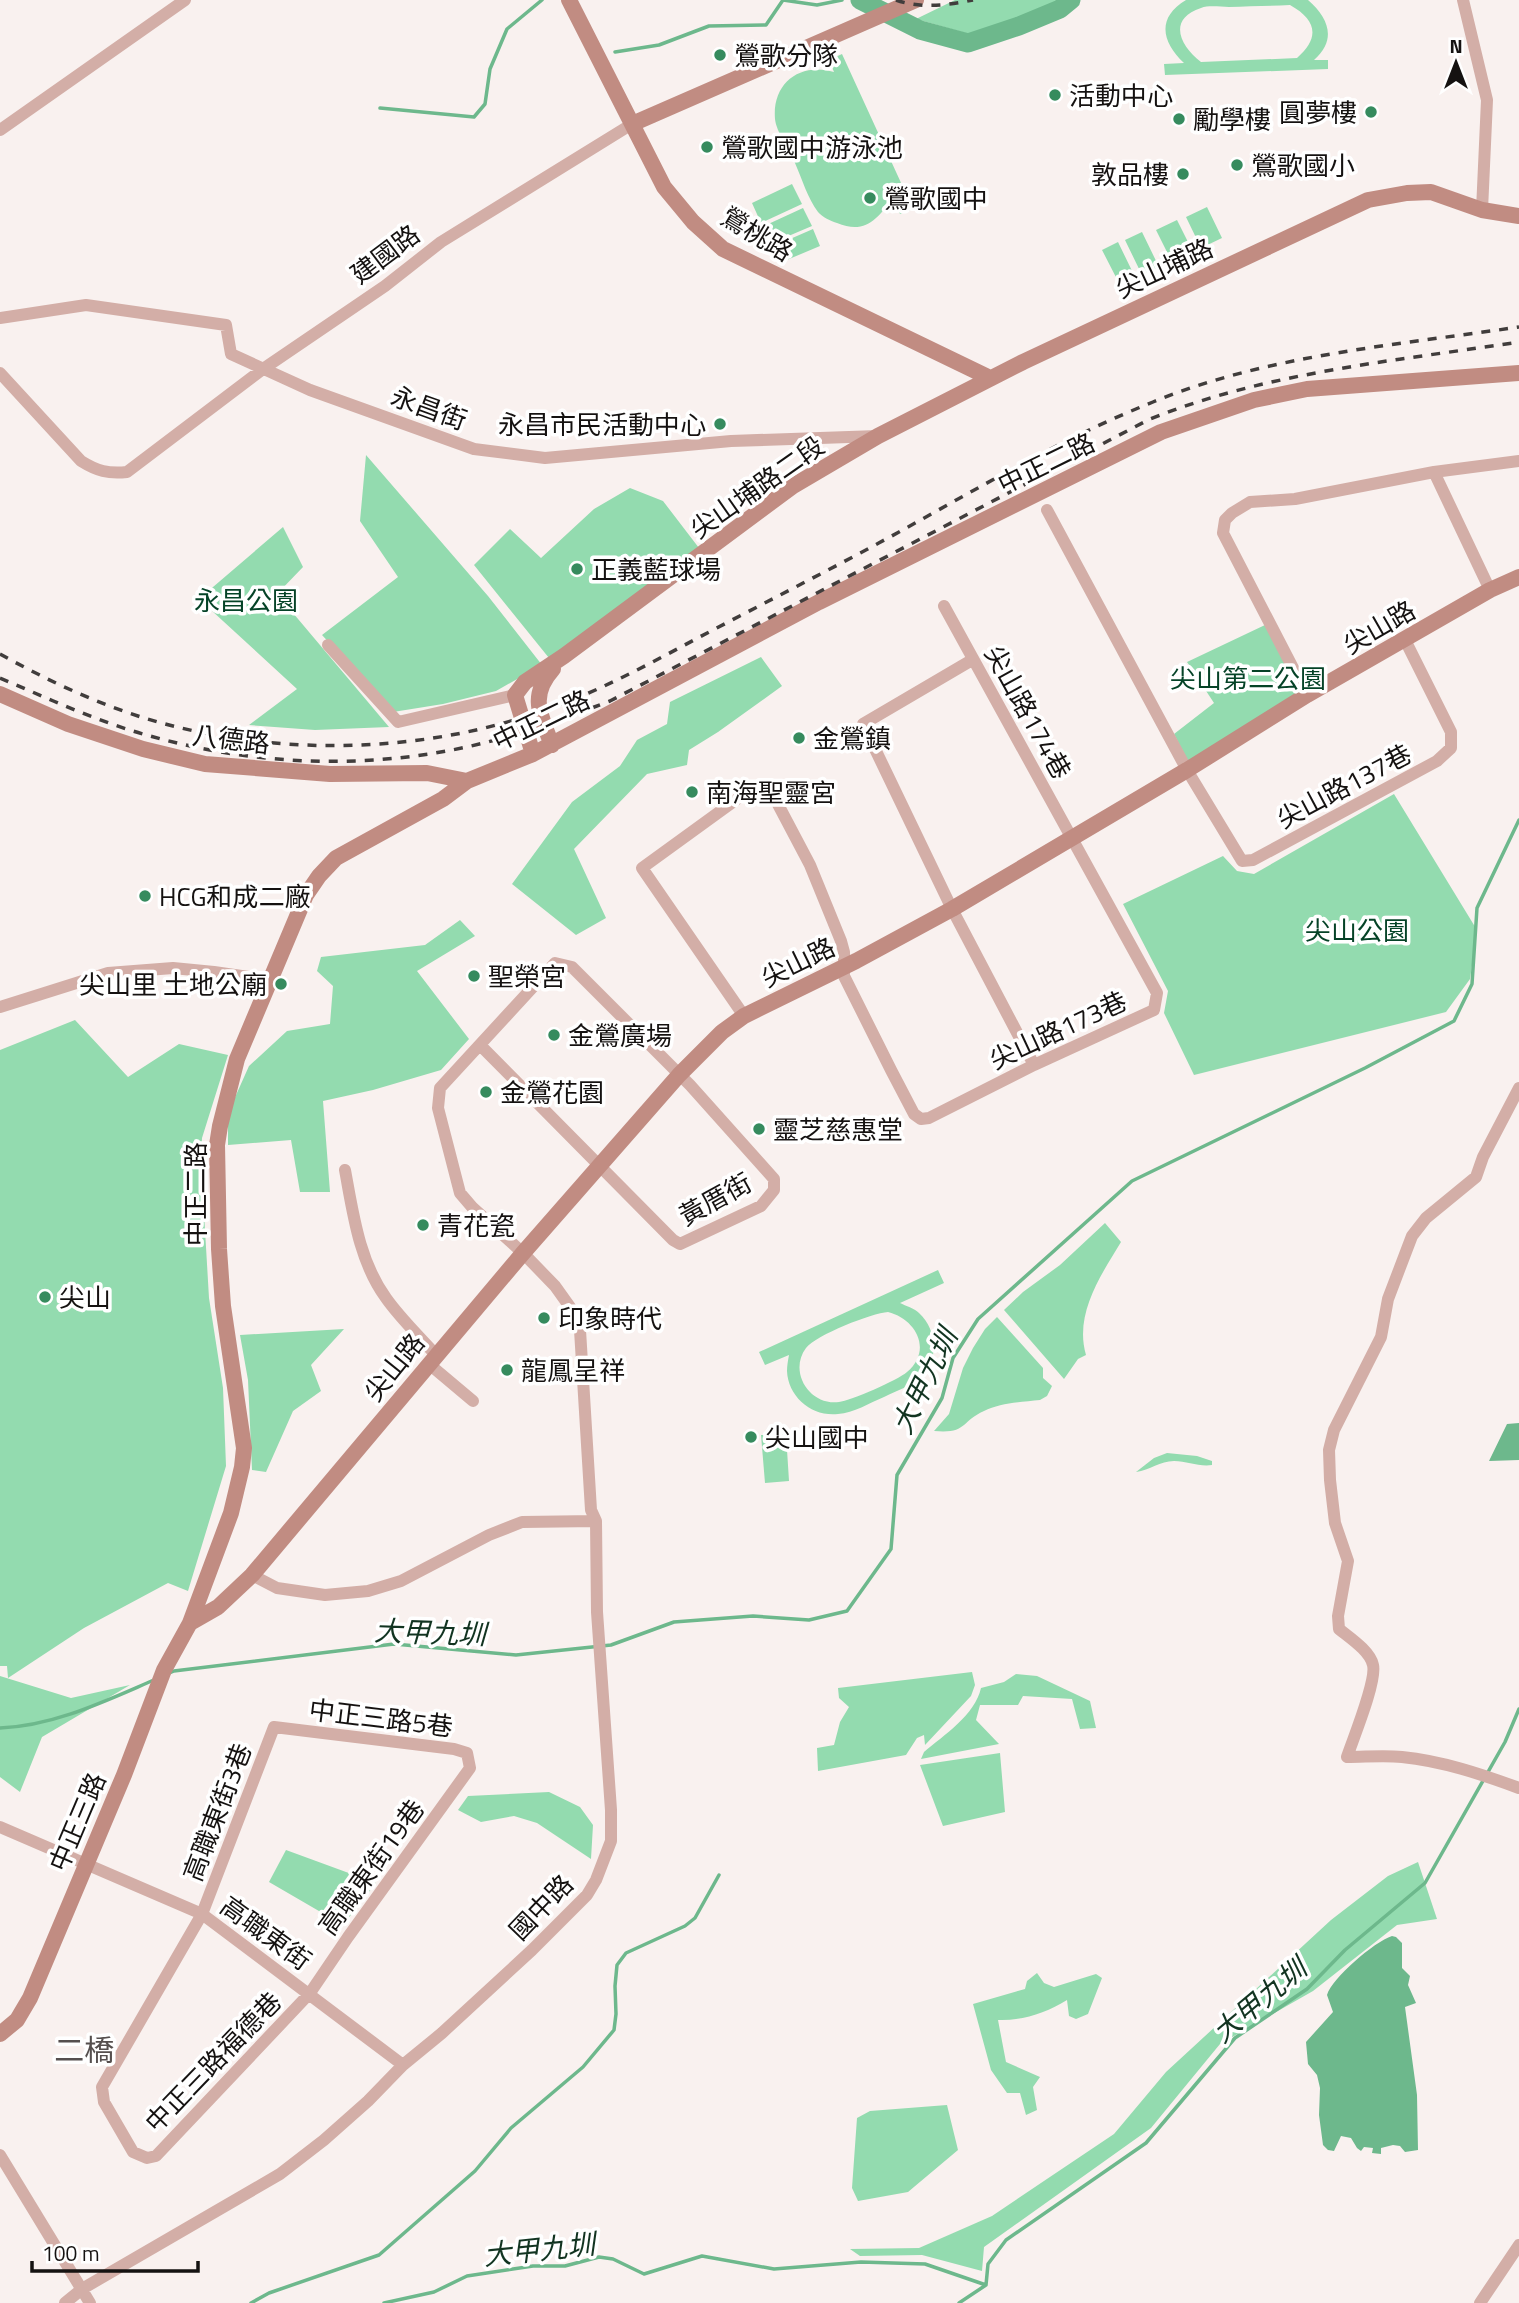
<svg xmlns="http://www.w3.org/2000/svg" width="1519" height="2303" font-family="'Titillium Web','Noto Sans TC',sans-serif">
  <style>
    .green { fill: #93dbaf; fill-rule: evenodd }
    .water { fill: #6db88c }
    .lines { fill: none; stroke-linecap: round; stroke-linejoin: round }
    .stream { stroke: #6db88c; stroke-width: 3.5 }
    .river { stroke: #6db88c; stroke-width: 19 }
    .street { stroke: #d3aea7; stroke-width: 12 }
    .secondary { stroke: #c18c82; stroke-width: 16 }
    .rail { stroke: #413d3c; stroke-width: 3.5; stroke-dasharray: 9 9; stroke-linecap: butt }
    .poi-dot { fill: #368b5e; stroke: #fff; stroke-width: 2.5 }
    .labels { text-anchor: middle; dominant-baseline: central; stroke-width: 7; stroke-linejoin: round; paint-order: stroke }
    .poi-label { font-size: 26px; fill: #151211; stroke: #fff; text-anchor: start }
    .street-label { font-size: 26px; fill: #151211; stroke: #fff }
    .park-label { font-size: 26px; fill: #054327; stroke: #fff }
    .water-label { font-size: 28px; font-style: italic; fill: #123421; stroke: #fff }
    .quarter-label { font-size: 30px; fill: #554f4e; stroke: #fff }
  </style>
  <rect width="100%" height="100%" fill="#f9f1ef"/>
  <path class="green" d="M955,0H1060L1053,7L969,34L916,19Z
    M1186,0H1308C1329,18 1337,40 1314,60H1328V69L1165,75L1164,64L1184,63C1162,42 1156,18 1186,0ZM1290,5C1317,20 1320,38 1297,58L1201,62C1180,46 1167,19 1201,8C1209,5 1220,7 1229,7C1249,6 1270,6 1290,5Z
    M842,54L913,209L900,214L893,197C878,219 865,235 837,223C831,221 822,217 818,212C808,199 802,179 795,163C790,152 776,131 775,119C772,83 800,62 834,72L829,60Z
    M792,184L802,204L761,223L752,203Z
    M1207,207L1222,238L1201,248L1186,217Z
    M803,208L812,226L772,243L764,226Z
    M1177,220L1193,252L1172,262L1156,230Z
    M813,229L820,246L782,262L774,246Z
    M1142,232L1159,267L1142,275L1125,240Z
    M1118,242L1135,277L1120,285L1102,250Z
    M366,455L488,596L542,665L496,691L443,704L393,712L322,635L398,577L360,521Z
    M630,488L663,501L699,548L549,658L474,565L510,529L541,558L594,509Z
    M283,527L303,567L277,594L389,727L315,730L249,725L297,689L199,599Z
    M1265,625L1302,693L1189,763L1174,734L1214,703L1187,662Z
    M761,657L782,686L718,732L689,750L687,765L647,774L574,849L606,918L576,935L512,884L572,802L620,766L637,740L667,724L670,702Z
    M1394,794L1477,930L1470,979L1446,1012L1194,1075L1164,1013L1168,991L1123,904L1223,856L1237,871L1254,874Z
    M460,920L475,936L417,971L469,1039L441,1070L373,1090L323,1101L330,1192H300L291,1140L228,1145V1113L249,1066L287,1031L330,1024L333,986L317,971L321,957L425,945Z
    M75,1020L128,1077L179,1044L228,1055L202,1138L201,1162L209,1298L223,1388L226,1466L188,1591L168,1583L84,1628L8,1678L7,1666H0V1050Z
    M1105,1223L1121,1242C1101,1275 1074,1314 1086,1355L1078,1359L1064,1379L1004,1310L1023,1292L1060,1265Z
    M938,1270L944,1283L900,1303C906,1306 914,1308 919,1313C937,1329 939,1360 922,1376C912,1386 896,1391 884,1397C869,1403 854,1413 838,1414C812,1417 788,1397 787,1371C787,1366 788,1360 789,1355L765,1365L759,1352ZM888,1312C916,1319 933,1350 907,1372C898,1380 850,1401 839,1402C810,1406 788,1372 806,1348C816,1335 872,1313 888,1312Z
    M997,1317L1043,1368V1378L1052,1386L1047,1396L1040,1400C1022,1402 1000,1403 984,1411C960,1422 967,1434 934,1431L949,1414L963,1368L973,1348L985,1329Z
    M344,1329L311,1365L321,1391L293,1411L266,1472L252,1470L248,1380L240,1335Z
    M786,1434L789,1481L765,1483L761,1435Z
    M1167,1453L1197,1456L1212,1461V1465C1199,1467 1187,1461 1174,1461C1160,1461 1150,1470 1136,1472L1154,1458Z
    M972,1672L975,1685L971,1696L925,1745L924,1735L917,1738L906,1755L818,1771L817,1748L834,1745L840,1722L849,1707L839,1698L838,1688Z
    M1016,1674L1037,1676L1090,1701L1096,1728L1080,1729L1072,1699L1023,1696L1018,1705H980L976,1720L999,1744L921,1759L924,1752C944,1735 975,1715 981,1688L1004,1682Z
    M0,1676L71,1698L130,1685L42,1737L20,1792L0,1777Z
    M1000,1753L1005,1812L943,1826L920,1765Z
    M549,1792L580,1807L593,1825L591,1859L537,1823L514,1816L481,1822L458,1810L468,1796Z
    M286,1850L376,1883L343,1925L269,1882Z
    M1418,1862L1437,1919L1397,1925L1313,1991L1220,2044L1151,2128L984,2247L982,2271L922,2255L860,2256L850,2249L919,2248L992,2216L1114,2134L1166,2072L1331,1920L1388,1876Z
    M1037,1973L1044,1983L1054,1987L1096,1974L1102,1978L1088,2014L1076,2019L1069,2016L1067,2000C1046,2013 1022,2021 998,2020L1006,2062L1040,2077L1033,2087L1037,2110L1026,2115L1020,2093H1007L991,2070L973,2004L1025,1989L1027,1981Z
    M947,2105L958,2150L908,2192L858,2201L852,2188L857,2118L870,2111Z"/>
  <path class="water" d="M1519,1423V1460L1489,1461L1507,1424Z
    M1392,1936L1396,1937L1402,1943V1968L1410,1976L1408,1985L1416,2003L1405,2007L1417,2095L1418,2150L1405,2152L1400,2146L1393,2145L1381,2148V2154L1372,2153L1373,2148L1364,2147L1361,2151L1357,2148L1351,2138L1341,2136L1334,2151L1328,2150L1323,2145L1319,2115L1320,2088L1317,2075L1308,2064L1306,2042L1333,2012L1327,1995C1332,1978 1374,1942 1392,1936Z"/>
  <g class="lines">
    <path class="stream" d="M615,52L659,45L709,26L766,25L783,0L817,5L842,0
      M380,108L474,117L485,104L490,69L507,29L542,0
      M167,1674L174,1671L394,1644L516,1655L611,1645L674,1622L753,1616L809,1620L847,1611L891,1549L897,1475L942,1398L953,1358L978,1319L1132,1181L1365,1068L1454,1021L1472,984L1477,908L1519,820
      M0,1728C54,1726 105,1701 154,1680
      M251,2303L269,2293L379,2255L475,2171L511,2128L583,2067L614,2030L616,2014L615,1986L617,1965L626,1953L685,1926L695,1918L719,1875
      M384,2303L434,2292L467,2276L533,2266H565L599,2257L613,2259L644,2274L702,2256L774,2269L861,2262L925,2264L986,2285
      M959,2303L986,2285L988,2264L1006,2240L1146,2143L1235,2038L1307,1989L1345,1950L1425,1883L1505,1742L1519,1709"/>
    <path class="river" d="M860,0L920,30L968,43L1019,26L1060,9L1071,0"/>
    <path class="street" d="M1463,0L1487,100L1482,210
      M0,130L185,0
      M0,318L86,305L226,325L231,354L310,390L474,449L545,458L731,441L878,436
      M0,373L81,461C97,471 108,474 127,472L263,369L385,286L441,242L632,124
      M1434,472L1490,590
      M1047,510L1187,770L1242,861L1253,860L1437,761L1451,748V732L1405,640
      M328,645L398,722L515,695
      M972,660L863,724L952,909L1034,1065
      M1307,695L1223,533L1225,520L1232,513L1250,502L1295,499L1434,472L1519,461
      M0,1007L108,973L173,968L214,972L270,980
      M744,1016L642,868L744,794L758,787L772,793L810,865L841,941L844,952V976L891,1070L914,1114L921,1119L929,1118L1034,1065L1154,1010L1157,993L944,606
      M1519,1088L1483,1157L1476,1177L1426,1218L1412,1236L1388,1299L1381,1337L1334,1430L1329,1450L1330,1480L1335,1523L1348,1561L1338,1616L1339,1629C1350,1638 1370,1651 1373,1665C1377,1681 1353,1739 1347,1757C1365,1757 1384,1755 1402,1757C1442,1761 1481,1774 1519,1788
      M345,1170C353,1213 359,1261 386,1298C400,1318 419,1336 435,1354
      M429,1364L473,1401
      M252,1575L277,1588L325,1595L368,1591L401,1581L489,1535L522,1522L596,1521
      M274,1727L454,1749L467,1753L470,1768L348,1937L310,1993L156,2156L147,2158L133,2152L104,2102L102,2087L202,1914Z
      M0,1827L202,1914L403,2065
      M0,2155L90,2303
      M65,2303L82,2289L280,2174L324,2140L368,2101L403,2065L442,2033L532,1950L587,1895L596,1880L611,1841V1810L597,1612L596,1521L591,1510L580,1330L570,1307L555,1286L523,1253L472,1207L460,1193L438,1108L440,1088L555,963L572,967L690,1085L774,1179V1190L761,1206L680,1244L673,1240L480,1045
      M1480,2303L1519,2245"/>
    <path class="secondary" d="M569,0L664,187L693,222L723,249L990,378
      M632,124L916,0
      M0,694L68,724L143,749L205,764L330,774L427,773L467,781
      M552,745C540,714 529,696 553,669
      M533,754L515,695L525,682L564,656L793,486L878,436L1023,362L1368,200L1407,193L1431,192L1482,210L1519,216
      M190,1623L218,1607L252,1575L523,1253L679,1075L722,1032L744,1016L856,961L952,909L1187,770L1307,695L1490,590L1519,577
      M0,2034L17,2020L30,1998L124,1775L164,1670L190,1623L231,1513L242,1467L244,1448L223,1306L219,1249L217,1145L220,1126L237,1059L306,895L319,876L336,858L443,799L467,781L533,754L819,602L1161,432L1254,400L1307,389L1519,373"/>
    <path class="rail" d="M896,0C921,9 948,5 973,0
      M0,654C54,684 112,711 173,726C292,756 426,752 542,711C602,691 656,660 711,631C774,598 837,566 899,532C982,486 1065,437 1153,402C1267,355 1397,345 1519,327
      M0,678C47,698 94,720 143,734C259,768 383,771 499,739C537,729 573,715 610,701L1150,419C1267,372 1395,361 1519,342"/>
  </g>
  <g class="poi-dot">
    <circle cx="720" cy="55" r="7"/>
    <circle cx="1055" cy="95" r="7"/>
    <circle cx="1371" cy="112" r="7"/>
    <circle cx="1179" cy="119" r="7"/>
    <circle cx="707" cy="147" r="7"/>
    <circle cx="1237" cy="165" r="7"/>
    <circle cx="1183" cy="174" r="7"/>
    <circle cx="870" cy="198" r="7"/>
    <circle cx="720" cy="424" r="7"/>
    <circle cx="577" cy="569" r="7"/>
    <circle cx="799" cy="738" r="7"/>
    <circle cx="692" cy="792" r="7"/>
    <circle cx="145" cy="896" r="7"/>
    <circle cx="474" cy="976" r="7"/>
    <circle cx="281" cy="984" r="7"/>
    <circle cx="554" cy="1035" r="7"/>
    <circle cx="486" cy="1092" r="7"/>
    <circle cx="759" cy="1129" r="7"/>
    <circle cx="423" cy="1225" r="7"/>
    <circle cx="45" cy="1297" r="7"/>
    <circle cx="544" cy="1318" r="7"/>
    <circle cx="507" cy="1370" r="7"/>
    <circle cx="751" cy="1437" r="7"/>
  </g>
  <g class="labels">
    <g class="poi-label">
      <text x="734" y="55">鶯歌分隊</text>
      <text x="1069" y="95">活動中心</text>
      <text x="1357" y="112" text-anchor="end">圓夢樓</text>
      <text x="1193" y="119">勵學樓</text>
      <text x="721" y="147">鶯歌國中游泳池</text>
      <text x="1251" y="165">鶯歌國小</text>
      <text x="1169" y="174" text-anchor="end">敦品樓</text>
      <text x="884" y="198">鶯歌國中</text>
      <text x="706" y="424" text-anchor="end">永昌市民活動中心</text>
      <text x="591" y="569">正義藍球場</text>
      <text x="813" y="738">金鶯鎮</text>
      <text x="706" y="792">南海聖靈宮</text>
      <text x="159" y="896">HCG和成二廠</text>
      <text x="488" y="976">聖榮宮</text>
      <text x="267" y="984" text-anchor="end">尖山里 土地公廟</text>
      <text x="568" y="1035">金鶯廣場</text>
      <text x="500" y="1092">金鶯花園</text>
      <text x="773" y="1129">靈芝慈惠堂</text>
      <text x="437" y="1225">青花瓷</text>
      <text x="59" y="1297">尖山</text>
      <text x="558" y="1318">印象時代</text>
      <text x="521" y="1370">龍鳳呈祥</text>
      <text x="765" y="1437">尖山國中</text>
    </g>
    <g class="street-label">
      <text transform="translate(757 234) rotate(31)">鶯桃路</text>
      <text transform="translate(385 254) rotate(-37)">建國路</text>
      <text transform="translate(1164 268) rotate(-25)">尖山埔路</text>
      <text transform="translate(429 408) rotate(20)">永昌街</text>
      <text transform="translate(1046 463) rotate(-26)">中正二路</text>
      <text transform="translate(757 487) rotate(-35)">尖山埔路二段</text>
      <text transform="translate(1379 627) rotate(-30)">尖山路</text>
      <text transform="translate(1028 712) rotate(61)">尖山路174巷</text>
      <text transform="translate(541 720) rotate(-26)">中正二路</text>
      <text transform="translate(231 739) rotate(7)">八德路</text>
      <text transform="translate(1344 786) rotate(-28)">尖山路137巷</text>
      <text transform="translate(798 962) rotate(-26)">尖山路</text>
      <text transform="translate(1058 1030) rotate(-25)">尖山路173巷</text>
      <text transform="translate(195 1194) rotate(-90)">中正二路</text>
      <text transform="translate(715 1199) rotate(-29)">黃厝街</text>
      <text transform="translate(394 1367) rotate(-51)">尖山路</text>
      <text transform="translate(381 1718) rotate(7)">中正三路5巷</text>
      <text transform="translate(217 1812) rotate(-69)">高職東街3巷</text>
      <text transform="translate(77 1822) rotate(-67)">中正三路</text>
      <text transform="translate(371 1867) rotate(-54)">高職東街19巷</text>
      <text transform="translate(541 1907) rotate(-46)">國中路</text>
      <text transform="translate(266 1933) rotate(36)">高職東街</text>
      <text transform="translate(213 2062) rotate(-46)">中正三路福德巷</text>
    </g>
    <g class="park-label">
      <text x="246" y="600">永昌公園</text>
      <text x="1248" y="678">尖山第二公園</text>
      <text x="1357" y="930">尖山公園</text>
    </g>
    <g class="water-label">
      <text transform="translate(924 1381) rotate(-64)">大甲九圳</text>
      <text transform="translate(430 1632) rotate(2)">大甲九圳</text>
      <text transform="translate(1259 2000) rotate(-40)">大甲九圳</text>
      <text transform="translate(539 2249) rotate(-6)">大甲九圳</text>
    </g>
    <g class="quarter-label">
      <text x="84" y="2050">二橋</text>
    </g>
  </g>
  <g transform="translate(1456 63)" stroke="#ffffff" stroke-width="5" paint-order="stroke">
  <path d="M0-5L12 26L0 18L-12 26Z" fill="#151211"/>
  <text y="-10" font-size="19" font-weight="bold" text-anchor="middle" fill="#151211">N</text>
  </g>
  <path d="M32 2261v10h166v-10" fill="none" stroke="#151211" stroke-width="3.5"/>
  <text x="42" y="2261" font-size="21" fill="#151211" stroke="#ffffff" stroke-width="5" paint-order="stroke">100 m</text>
</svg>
